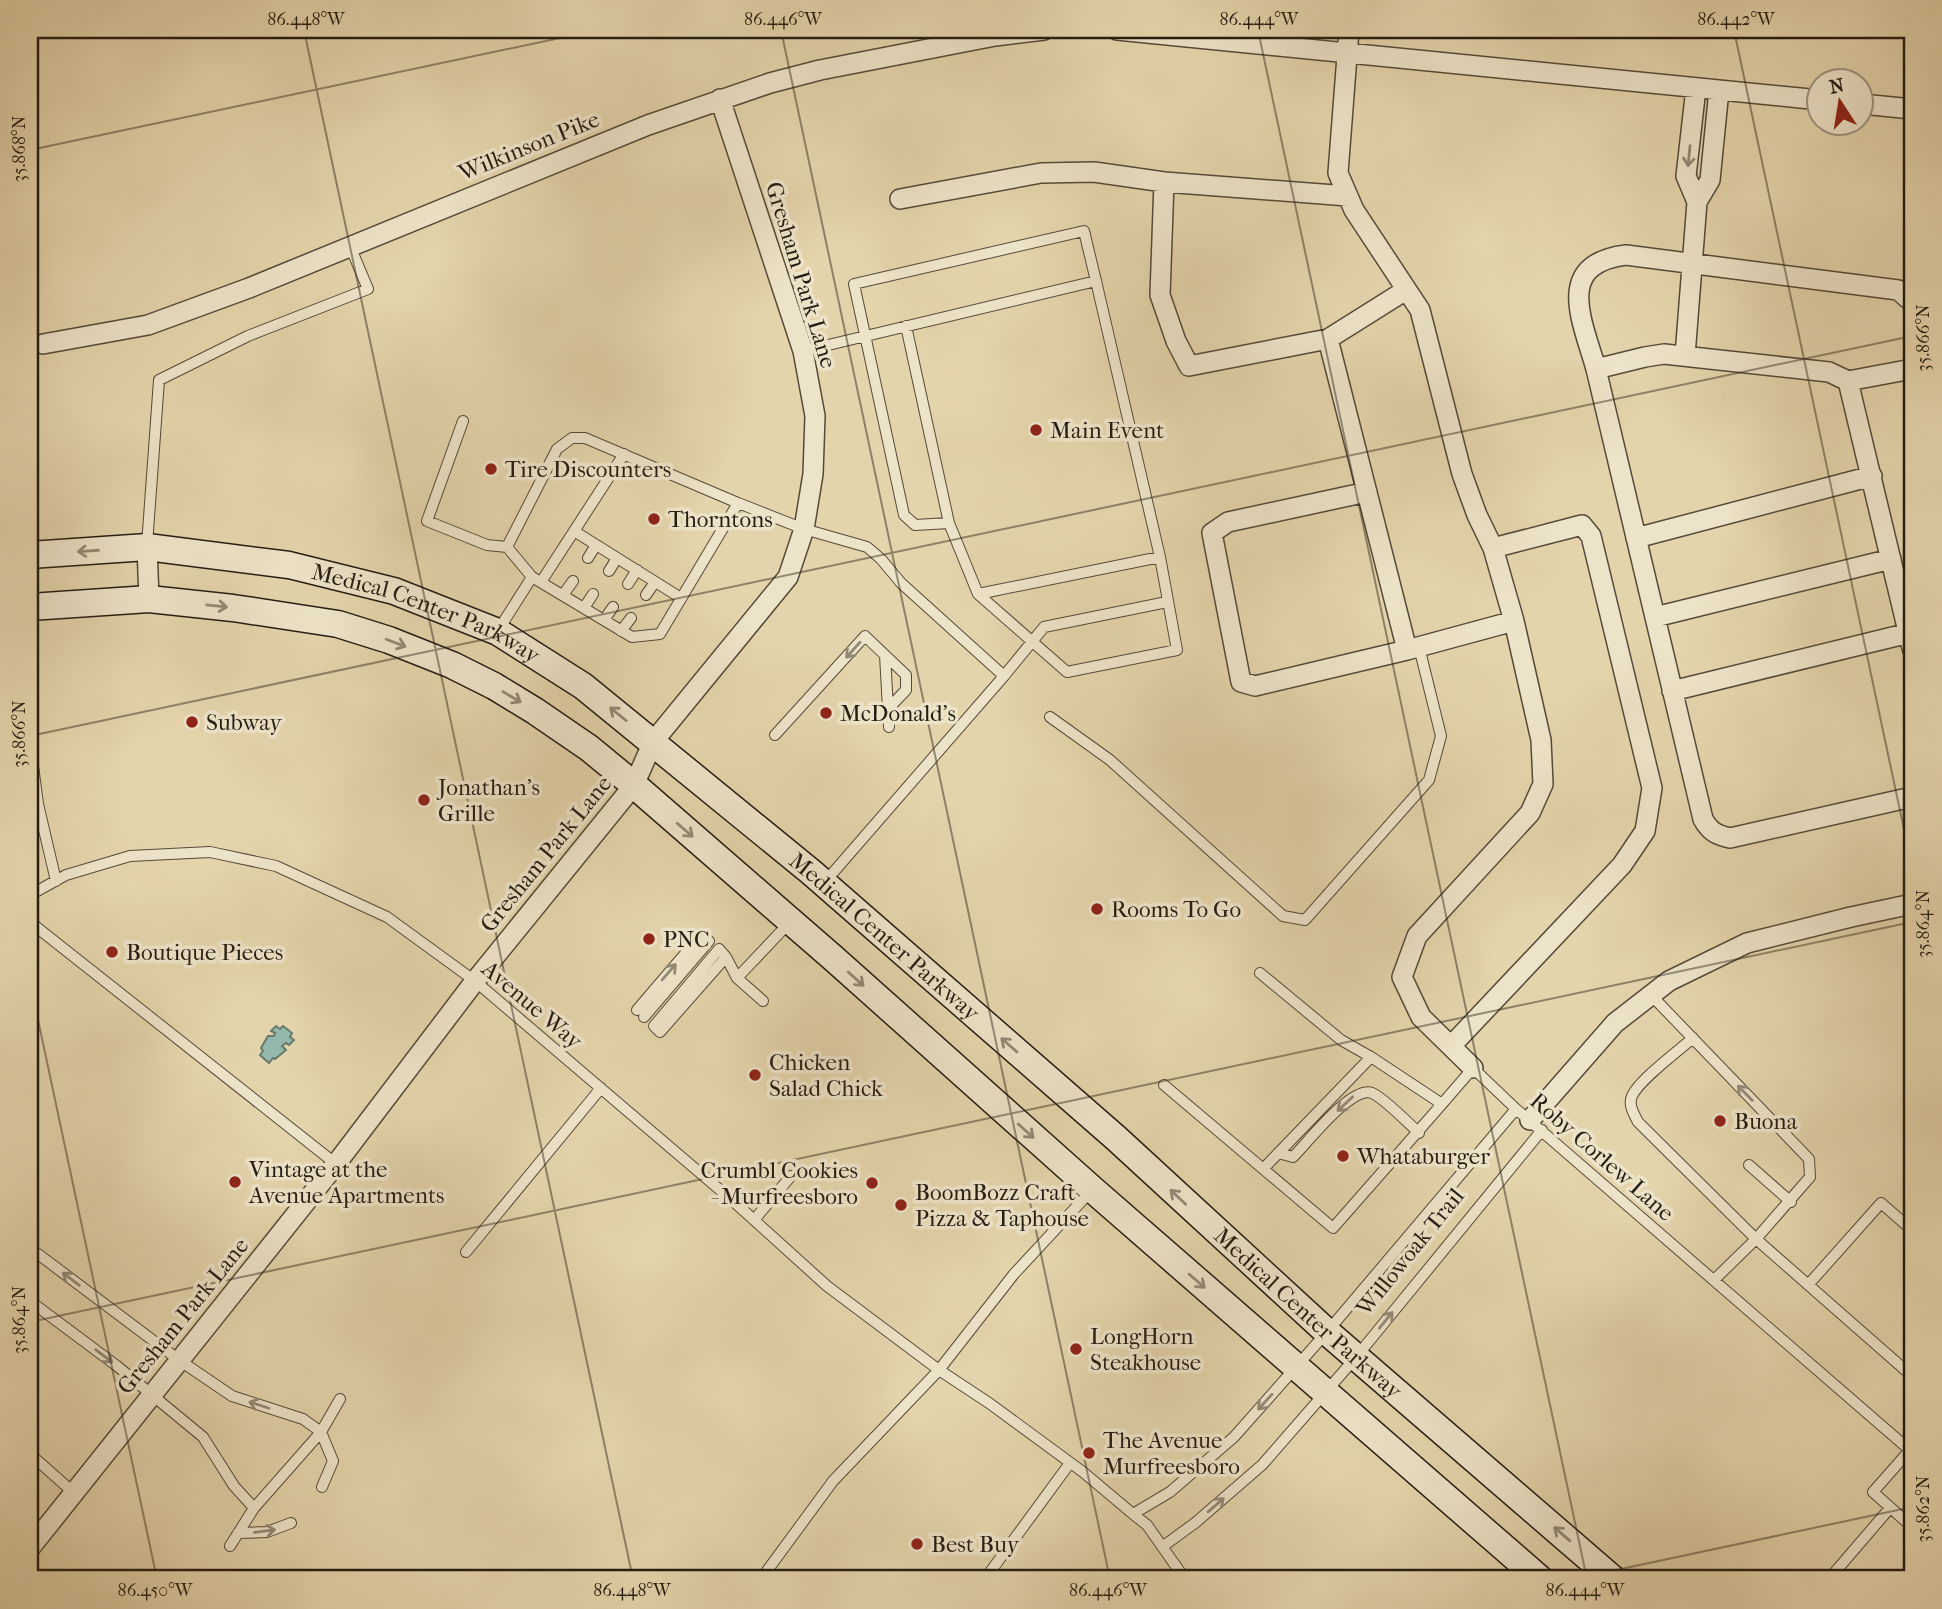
<svg xmlns="http://www.w3.org/2000/svg" width="1942" height="1609" font-family="'IM FELL French Canon',serif">
  <style>
    .water { fill: #95b8ac; stroke: #687a6e; stroke-width: 2 }
    .lines { fill: none; stroke-linecap: round; stroke-linejoin: round }
    .lane-casing { stroke: #554a38; stroke-width: 12 }
    .street-casing { stroke: #554a38; stroke-width: 22 }
    .secondary-casing { stroke: #251c12; stroke-width: 29 }
    .lane { stroke: #ede3c8; stroke-width: 10 }
    .street { stroke: #ede3c8; stroke-width: 19 }
    .secondary { stroke: #ede3c8; stroke-width: 26 }
    .oneway { stroke: #938976 }
    .ticks { fill: none; stroke: #251c12; stroke-width: 2; stroke-opacity: 0.45 }
    .poi-dot { fill: #8f2418; stroke: #ede3c8; stroke-width: 2.5 }
    .labels { text-anchor: middle; dominant-baseline: central; stroke-width: 7; stroke-linejoin: round; paint-order: stroke }
    .street-label { font-size: 23px; fill: #251c12; stroke: #ede3c8 }
    .poi-label { font-size: 23px; fill: #251c12; stroke: #ede3c8; text-anchor: start }
    .neatline { fill: none; stroke: #251c12; stroke-width: 2.5 }
    .ticks-label { font-size: 18px; text-anchor: middle; fill: #251c12 }
  </style>
  <rect width="100%" height="100%" fill="#e4d4ab"/>
  <filter id="stains"><feTurbulence type="fractalNoise" baseFrequency=".00286" numOctaves="4"/><feColorMatrix values="0 0 0 0 .2 0 0 0 0 .09 0 0 0 0 .02 0 0 0 .5 -.17"/></filter>
  <radialGradient id="worn" r=".72"><stop offset=".6" stop-color="#630" stop-opacity="0"/><stop offset="1" stop-color="#630" stop-opacity=".3"/></radialGradient>
  <path class="water" d="M276,1026L280,1029L283,1026L292,1033L290,1037L294,1040L289,1045L286,1043L282,1046L286,1050L275,1059L273,1058L269,1063L260,1055L263,1051L261,1048L268,1036H274L275,1033L271,1031Z"/>
  <g class="lines">
    <g class="lane-casing">
      <path id="lane" d="M803,351L1096,281L1160,557L1177,650L1067,672L978,594L949,523L906,326
        M463,421L427,521L487,545L507,547
        M949,523L915,525L904,515L854,284L1084,231L1096,281
        M574,531L681,598
        M147,545L159,380L248,336L368,289L350,246
        M588,558L596,545
        M609,571L617,558
        M532,577L507,547L557,449L572,438H585L738,503
        M541,582L624,454
        M628,584L637,570
        M978,594L1160,557
        M563,595L573,581
        M646,595L655,582
        M584,608L593,594
        M604,620L613,607
        M499,629L532,577L632,637L660,634L738,503L804,529L867,547L881,559L901,583L1004,676L824,883
        M621,631L631,618
        M885,655L906,675V690L888,709
        M1004,676L1044,627L1167,602
        M1050,717L1110,760L1283,916L1305,920L1429,780L1441,736L1419,647
        M775,735L865,636L885,655L889,727
        M30,743L38,804L56,881
        M30,895L66,875L130,856L210,852L276,866L387,917L475,981L733,1201L827,1286L939,1370L989,1403L1083,1472L1133,1514L1147,1525L1185,1579
        M30,922L336,1164
        M726,957L660,1032L654,1026L719,949L726,957L737,978L790,922
        M1260,973L1341,1040L1371,1057L1442,1104L1473,1068L1516,1109L1912,1452
        M737,978L763,1001
        M1651,995L1809,1159L1810,1177L1756,1239L1638,1122C1634,1114 1628,1105 1632,1096C1639,1080 1678,1051 1693,1038
        M637,1010L702,934
        M644,1017L709,941
        M1164,1085L1333,1228L1442,1104
        M1278,1153L1293,1157C1308,1142 1352,1085 1372,1093C1384,1098 1408,1123 1419,1133
        M1749,1165L1791,1202
        M1263,1169L1371,1057
        M754,1220L791,1176
        M30,1248L179,1360L232,1396L303,1419L321,1432L333,1461L322,1487
        M466,1252L601,1088
        M1714,1280L1756,1239L1912,1376
        M1808,1285L1881,1203L1912,1230
        M30,1301L117,1366L203,1437L234,1486L254,1508
        M1910,1450L1873,1492L1912,1527
        M30,1454L74,1493
        M1133,1514L1170,1492L1234,1437L1327,1332L1516,1109
        M238,1533L267,1532L291,1523
        M230,1546L254,1508L321,1432L340,1399
        M1162,1547L1195,1523L1262,1465L1357,1356L1542,1130
        M761,1579L833,1481L939,1370L1014,1274L1091,1191
        M985,1579L1070,1463
        M1829,1579L1890,1508"/>
    </g>
    <g class="street-casing">
      <path id="street" d="M1117,30L1820,100
        M1349,30L1338,173L1354,210L1420,310L1462,474L1477,515L1493,548L1514,621L1541,740L1543,784L1530,813L1417,936L1402,977L1421,1017L1473,1068
        M1696,88L1686,176L1697,202L1710,180L1719,90
        M1862,104L1912,109
        M900,199L1041,173L1094,172L1164,182
        M1406,290L1328,339L1407,650L1514,621
        M1912,302L1898,290L1626,255C1553,264 1583,322 1596,369L1703,819C1710,832 1717,835 1730,838L1912,797
        M1328,339L1189,366L1176,341L1160,295L1164,182L1348,196
        M43,344L148,325L249,288L648,125L770,83L820,70L995,36L1044,30
        M1685,356L1697,202
        M1596,369L1645,357L1664,354L1829,372L1848,381L1912,648
        M1848,381L1912,369
        M1367,492L1228,522L1212,533L1241,682L1255,686L1407,650
        M1636,538L1872,476
        M147,547L149,599
        M1655,617L1891,559
        M1672,691L1909,633
        M1451,1046L1622,865L1645,831L1652,788L1591,536L1582,525L1493,548
        M1530,1120L1615,1023L1669,981L1747,943L1851,917L1912,904
        M30,1548L336,1164L475,981L634,785L653,742L788,577L804,529L813,474L815,416L803,351L720,99"/>
    </g>
    <g class="secondary-casing">
      <g id="secondary">
        <path id="s1" d="M30,555L147,547L289,565L394,591L498,632L583,686L811,872L1116,1138L1327,1332L1613,1579"/>
        <path d="M30,607L149,599L233,608L338,624L389,640L452,665L494,686L535,711L589,748L634,785L832,957L1092,1189L1540,1579"/>
      </g>
    </g>
    <use href="#lane" class="lane"/>
    <use href="#street" class="street"/>
    <use href="#secondary" class="secondary"/>
  </g>
  <defs><path id="oneway-shaft" d="M-6 0H5M1.5-3L5.5 0L1.5 3" fill="none" stroke-width="1.6" stroke-linecap="round" stroke-linejoin="round" transform="scale(1.75)"/></defs>
  <g class="oneway">
    <use href="#oneway-shaft" transform="translate(1689 156) rotate(96)"/>
    <use href="#oneway-shaft" transform="translate(88 551) rotate(176)"/>
    <use href="#oneway-shaft" transform="translate(217 606) rotate(6)"/>
    <use href="#oneway-shaft" transform="translate(396 643) rotate(21)"/>
    <use href="#oneway-shaft" transform="translate(853 650) rotate(132)"/>
    <use href="#oneway-shaft" transform="translate(512 697) rotate(31)"/>
    <use href="#oneway-shaft" transform="translate(618 714) rotate(-141)"/>
    <use href="#oneway-shaft" transform="translate(685 830) rotate(41)"/>
    <use href="#oneway-shaft" transform="translate(669 972) rotate(-49)"/>
    <use href="#oneway-shaft" transform="translate(856 979) rotate(42)"/>
    <use href="#oneway-shaft" transform="translate(1009 1045) rotate(-139)"/>
    <use href="#oneway-shaft" transform="translate(1745 1093) rotate(-134)"/>
    <use href="#oneway-shaft" transform="translate(1345 1104) rotate(137)"/>
    <use href="#oneway-shaft" transform="translate(1026 1131) rotate(42)"/>
    <use href="#oneway-shaft" transform="translate(1178 1197) rotate(-137)"/>
    <use href="#oneway-shaft" transform="translate(71 1279) rotate(-143)"/>
    <use href="#oneway-shaft" transform="translate(1197 1281) rotate(41)"/>
    <use href="#oneway-shaft" transform="translate(1386 1320) rotate(-51)"/>
    <use href="#oneway-shaft" transform="translate(104 1356) rotate(37)"/>
    <use href="#oneway-shaft" transform="translate(1265 1402) rotate(132)"/>
    <use href="#oneway-shaft" transform="translate(259 1405) rotate(-162)"/>
    <use href="#oneway-shaft" transform="translate(1216 1505) rotate(-41)"/>
    <use href="#oneway-shaft" transform="translate(265 1531) rotate(-8)"/>
    <use href="#oneway-shaft" transform="translate(1562 1534) rotate(-139)"/>
  </g>
  <path class="ticks" d="M304,30L633,1579M781,30L1110,1579M1258,30L1587,1579M1734,30L1912,867M30,150L598,30M30,736L1912,336M30,982L157,1579M30,1322L1912,922M1574,1579L1912,1507"/>
  <g class="poi-dot">
    <circle cx="1036" cy="430" r="7"/>
    <circle cx="491" cy="469" r="7"/>
    <circle cx="654" cy="519" r="7"/>
    <circle cx="826" cy="713" r="7"/>
    <circle cx="192" cy="722" r="7"/>
    <circle cx="424" cy="800" r="7"/>
    <circle cx="1097" cy="909" r="7"/>
    <circle cx="649" cy="939" r="7"/>
    <circle cx="112" cy="952" r="7"/>
    <circle cx="755" cy="1075" r="7"/>
    <circle cx="1720" cy="1121" r="7"/>
    <circle cx="1343" cy="1156" r="7"/>
    <circle cx="235" cy="1182" r="7"/>
    <circle cx="872" cy="1183" r="7"/>
    <circle cx="901" cy="1205" r="7"/>
    <circle cx="1076" cy="1349" r="7"/>
    <circle cx="1089" cy="1453" r="7"/>
    <circle cx="917" cy="1544" r="7"/>
  </g>
  <g class="labels">
    <g class="street-label">
      <text transform="translate(529 146) rotate(-22)">Wilkinson Pike</text>
      <text transform="translate(801 275) rotate(73)">Gresham Park Lane</text>
      <text stroke="none"><textPath href="#s1" startOffset="406">Medical Center Parkway</textPath></text>
      <text transform="translate(546 854) rotate(-51)">Gresham Park Lane</text>
      <text stroke="none"><textPath href="#s1" startOffset="973">Medical Center Parkway</textPath></text>
      <text transform="translate(532 1005) rotate(40)">Avenue Way</text>
      <text transform="translate(1602 1157) rotate(41)">Roby Corlew Lane</text>
      <text transform="translate(1410 1252) rotate(-51)">Willowoak Trail</text>
      <text stroke="none"><textPath href="#s1" startOffset="1540">Medical Center Parkway</textPath></text>
      <text transform="translate(183 1316) rotate(-51)">Gresham Park Lane</text>
    </g>
    <g class="poi-label">
      <text x="1050" y="430">Main Event</text>
      <text x="505" y="469">Tire Discounters</text>
      <text x="668" y="519">Thorntons</text>
      <text x="840" y="713">McDonald's</text>
      <text x="206" y="722">Subway</text>
      <text x="438" y="787">Jonathan’s<tspan x="438" dy="26">Grille</tspan></text>
      <text x="1111" y="909">Rooms To Go</text>
      <text x="663" y="939">PNC</text>
      <text x="126" y="952">Boutique Pieces</text>
      <text x="769" y="1062">Chicken<tspan x="769" dy="26">Salad Chick</tspan></text>
      <text x="1734" y="1121">Buona</text>
      <text x="1357" y="1156">Whataburger</text>
      <text x="249" y="1169">Vintage at the<tspan x="249" dy="26">Avenue Apartments</tspan></text>
      <text x="858" y="1170" text-anchor="end">Crumbl Cookies<tspan x="858" dy="26">- Murfreesboro</tspan></text>
      <text x="915" y="1192">BoomBozz Craft<tspan x="915" dy="26">Pizza &amp; Taphouse</tspan></text>
      <text x="1090" y="1336">LongHorn<tspan x="1090" dy="26">Steakhouse</tspan></text>
      <text x="1103" y="1440">The Avenue<tspan x="1103" dy="26">Murfreesboro</tspan></text>
      <text x="931" y="1544">Best Buy</text>
    </g>
  </g>
  <rect width="1942" height="1609" fill="none" stroke="#e4d4ab" stroke-width="77"/>
  <g transform="translate(1840 102) rotate(348)"><circle r="33" fill="#ede3c8" stroke="#9d937f" stroke-width="2"/>
  <path d="M0-5L12 26L0 18L-12 26Z" fill="#8f2418"/>
  <text y="-10" font-size="19" font-weight="bold" text-anchor="middle" fill="#251c12">N</text>
  </g>
  <rect x="38" y="38" width="1866" height="1532" class="neatline"/>
  <g class="ticks-label">
    <text x="306" y="25">86.448°W</text>
    <text x="783" y="25">86.446°W</text>
    <text x="1259" y="25">86.444°W</text>
    <text x="1736" y="25">86.442°W</text>
    <text transform="translate(19 149) rotate(-90)" y="6">35.868°N</text>
    <text transform="translate(1923 338) rotate(-90)" y="6">35.866°N</text>
    <text transform="translate(19 734) rotate(-90)" y="6">35.866°N</text>
    <text transform="translate(1923 924) rotate(-90)" y="6">35.864°N</text>
    <text transform="translate(19 1320) rotate(-90)" y="6">35.864°N</text>
    <text transform="translate(1923 1509) rotate(-90)" y="6">35.862°N</text>
    <text x="155" y="1596">86.450°W</text>
    <text x="632" y="1596">86.448°W</text>
    <text x="1108" y="1596">86.446°W</text>
    <text x="1585" y="1596">86.444°W</text>
  </g>
  <rect width="100%" height="100%" filter="url(#stains)"/>
  <rect width="100%" height="100%" fill="url(#worn)"/>
</svg>
